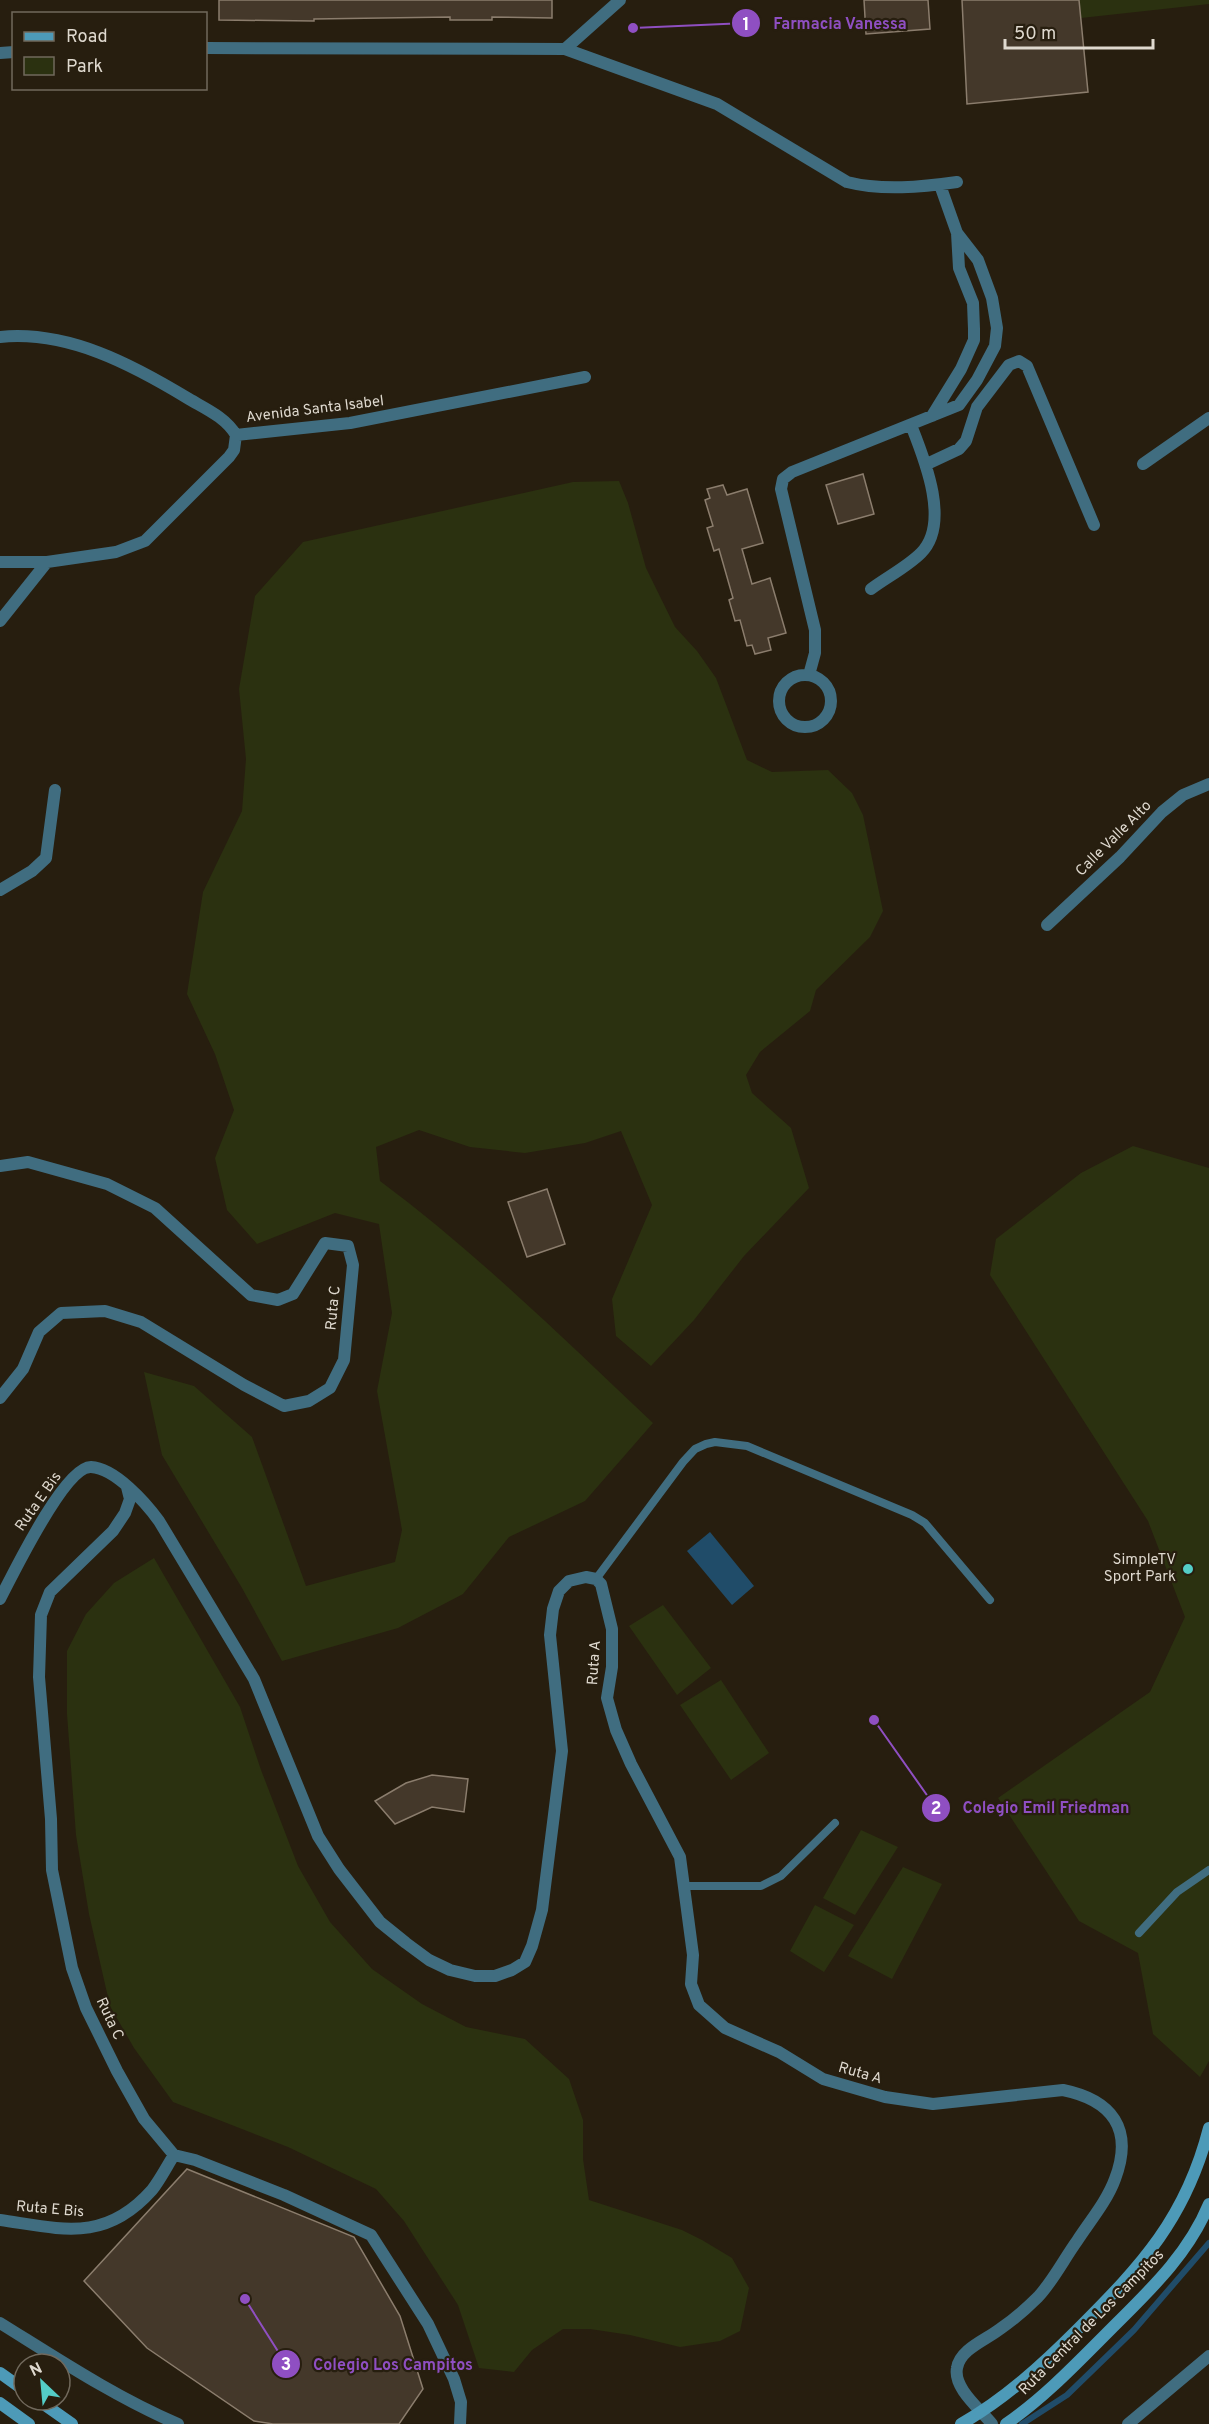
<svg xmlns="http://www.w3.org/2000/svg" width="1209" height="2424" font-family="Overpass,sans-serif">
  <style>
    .green { fill: #2b3110 }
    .water { fill: #204c69 }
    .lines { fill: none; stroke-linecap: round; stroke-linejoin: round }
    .stream { stroke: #204c69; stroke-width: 6 }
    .building { fill: #44382a; stroke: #8b7d6d; stroke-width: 1.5 }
    .service { stroke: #406d80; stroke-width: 8 }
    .minor { stroke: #406d80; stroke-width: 12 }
    .secondary { stroke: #4d9ab8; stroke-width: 12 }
    .poi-dot { fill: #54cdc7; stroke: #271e0f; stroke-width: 2 }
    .labels { text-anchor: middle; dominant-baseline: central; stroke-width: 4.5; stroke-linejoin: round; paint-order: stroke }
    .street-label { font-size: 15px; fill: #dfd9cf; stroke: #271e0f }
    .poi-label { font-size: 15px; fill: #dfd9cf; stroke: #271e0f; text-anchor: end }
    .leader { fill: none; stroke: #8f4fc2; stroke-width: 2 }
    .callout-dot { fill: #8f4fc2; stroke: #271e0f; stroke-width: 2 }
    .mark-label { font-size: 18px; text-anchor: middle; font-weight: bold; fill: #fff }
    .callout-label { font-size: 16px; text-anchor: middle; font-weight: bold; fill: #8f4fc2; stroke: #271e0f; stroke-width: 4.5; stroke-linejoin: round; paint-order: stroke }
  </style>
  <rect width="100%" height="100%" fill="#271e0f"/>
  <path class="green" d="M1079,0H1209V4L1081,18Z
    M619,481L628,503L646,568L675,627L697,651L716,678L747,760L772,772L828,770L852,793L863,815L883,911L870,937L816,990L810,1011L760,1052L746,1075L752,1093L791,1128L809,1188L744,1256L694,1320L651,1366L616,1336L612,1299L652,1205L621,1131L585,1143L525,1153L470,1147L419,1130L376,1147L380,1181C478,1254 565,1340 653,1423L585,1501L509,1537L463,1594L398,1628L282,1661L242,1588L162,1455L144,1372L194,1386L252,1437L306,1586L395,1562L402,1530L377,1391L392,1313L379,1224L335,1213L257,1244L227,1210L215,1158L234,1110L215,1054L187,994L203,892L242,811L246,759L239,689L255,596L303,542L573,482Z
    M1133,1146L1209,1168V2061L1200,2077L1153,2034L1138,1953L1079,1921L998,1798L1150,1692L1185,1617L1148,1521L990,1275L996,1239L1081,1173Z
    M154,1558L240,1707L261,1770L298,1866L330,1922L372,1969L422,2004L466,2027L525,2039L569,2079L583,2120V2159L589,2200L682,2230L702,2240L732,2258L749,2288L740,2331L720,2341L680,2347L630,2335L590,2329H563L532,2350L514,2372L479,2368L458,2305L404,2221L376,2189L288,2147L173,2102L134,2048L110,2006L89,1914L76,1835L67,1714V1651L86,1614L114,1583Z
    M663,1605L711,1668L677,1695L629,1626Z
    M721,1680L769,1753L731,1780L680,1705Z
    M861,1830L898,1847L855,1915L823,1898Z
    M903,1867L942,1884L892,1979L848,1956Z
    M815,1905L854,1925L824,1972L790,1951Z"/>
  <path class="water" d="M710,1532L754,1586L732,1605L687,1551Z"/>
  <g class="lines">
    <path class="stream" d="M1022,2424L1067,2395L1134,2330L1209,2243"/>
  </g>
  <path class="building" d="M219,0H552V18L492,17V20H450V17L314,19V21L219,20Z
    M864,0H928L930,29L866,34Z
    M962,0H1079L1088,92L967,104Z
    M863,474L874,514L838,524L826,485Z
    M723,485L727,495L747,489L763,543L742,549L752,584L770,578L786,633L768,638L771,650L755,654L752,645L747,646L740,620L735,621L729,600L733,598L719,549L714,551L707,528L713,526L705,500L710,498L707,489Z
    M547,1189L565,1244L527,1257L508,1202Z
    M432,1775L468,1779L464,1812L432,1807L395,1824L375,1801L406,1783Z
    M187,2169L354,2237L400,2316L423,2389L399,2424H273L254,2421L147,2348L84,2281Z"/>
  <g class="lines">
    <path class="service" d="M596,1579L683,1462L695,1449L706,1444L715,1442L747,1446L912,1515L925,1523L990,1600
      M684,1886H761L781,1876L835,1823
      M1139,1933L1177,1892L1209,1870"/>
    <path class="minor" d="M206,48L565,49L620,0
      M565,49L717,104L847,182C882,191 922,187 957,182
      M0,53L14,52
      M0,337C68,330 133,365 189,399C206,409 225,417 236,435
      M932,416L961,369L974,340V329L973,303L959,268L957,233L940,185
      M236,435L350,423L585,377
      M927,464L959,449L966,441L977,407L1009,365L1019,361L1027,366L1094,525
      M1143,464L1209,418
      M0,562H47L116,552L145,541L229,457L234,450L236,435
      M871,589C887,577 907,567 921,553C951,523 924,458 911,425
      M0,621L47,562
      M809,675L815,653V630L781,489L783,479L792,472L959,405L977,380L995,346L997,328L992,298L978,260L957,233
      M779 701a26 26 0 1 1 52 0a26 26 0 1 1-52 0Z
      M0,890L32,871L46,858L55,790
      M1047,925L1120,857L1162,812L1183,795L1209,784
      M0,1166L28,1162L107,1184L155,1208L251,1295L278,1300L293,1294L325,1243L348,1246L353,1265L344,1360L330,1388L309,1401L284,1406L244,1385L141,1322L105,1311L61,1313L39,1332L23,1369L0,1398
      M127,1487L130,1499L125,1513L113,1531L50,1592L41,1615L39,1677L51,1819L52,1870L72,1968L86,2008L117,2071L144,2119L174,2155L195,2160L284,2195L371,2235L428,2324L454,2379L461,2402L460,2424
      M0,1599C12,1576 65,1466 91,1467C115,1468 146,1503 159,1521L254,1679L318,1836L339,1869L380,1922L406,1943L429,1960L450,1970L475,1976H495L512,1970L525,1962L532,1946L542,1910L562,1751L550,1635L553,1609L559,1591L569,1581L586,1577L596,1579L601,1584L612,1629V1667L607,1698L616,1730L631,1764L680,1857L693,1955L691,1984L699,2005L725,2028L779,2052L823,2079L885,2097L933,2104L1063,2090C1112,2100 1134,2129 1115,2179C1107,2201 1090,2221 1077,2241C1064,2259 1053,2281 1038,2297C1026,2309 1013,2320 1000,2329C986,2340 960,2349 957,2368C953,2388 980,2409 992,2424
      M0,2220C62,2229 105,2243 152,2190C160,2180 167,2166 174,2155
      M0,2323C58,2359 115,2397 178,2424
      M1128,2424L1209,2356"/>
    <path class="secondary" d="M0,2373L24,2390
      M38,2400L72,2424
      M0,2403L29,2424
      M961,2424C1005,2399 1042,2365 1078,2329C1142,2265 1186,2218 1209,2128
      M1006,2424C1045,2397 1077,2363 1111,2329C1149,2291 1188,2255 1209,2204"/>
  </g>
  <circle class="poi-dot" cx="1188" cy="1569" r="6"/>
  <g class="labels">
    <g class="street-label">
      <text transform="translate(315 410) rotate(-7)">Avenida Santa Isabel</text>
      <text transform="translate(1114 839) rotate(-45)">Calle Valle Alto</text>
      <text transform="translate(334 1308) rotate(-84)">Ruta C</text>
      <text transform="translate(39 1502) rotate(-55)">Ruta E Bis</text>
      <text transform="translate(595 1663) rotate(-86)">Ruta A</text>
      <text transform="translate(109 2019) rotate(65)">Ruta C</text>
      <text transform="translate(860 2074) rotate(16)">Ruta A</text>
      <text transform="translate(50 2210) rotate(5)">Ruta E Bis</text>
      <text transform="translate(1092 2323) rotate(-45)">Ruta Central de Los Campitos</text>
    </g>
    <g class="poi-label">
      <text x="1176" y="1560">SimpleTV<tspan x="1176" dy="17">Sport Park</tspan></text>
    </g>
  </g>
  <path class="leader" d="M633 28L746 23M874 1720L936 1808M245 2299L286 2364"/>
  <g class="callout-dot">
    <circle cx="633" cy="28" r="6"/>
    <circle cx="874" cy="1720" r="6"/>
    <circle cx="245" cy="2299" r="6"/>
    <circle cx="746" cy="23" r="15"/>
    <circle cx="936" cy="1808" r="15"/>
    <circle cx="286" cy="2364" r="15"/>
  </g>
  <g class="mark-label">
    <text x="746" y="30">1</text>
    <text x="936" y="1814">2</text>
    <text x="286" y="2370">3</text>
  </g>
  <g class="callout-label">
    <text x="840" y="29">Farmacia Vanessa</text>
    <text x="1046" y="1813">Colegio Emil Friedman</text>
    <text x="393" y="2370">Colegio Los Campitos</text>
  </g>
  <rect x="12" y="12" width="195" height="78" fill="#271e0f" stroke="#71695c" stroke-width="1.5"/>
  <rect x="24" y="32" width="30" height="9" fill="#4d9ab8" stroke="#71695c" stroke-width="1.5"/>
  <text x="66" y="42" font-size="18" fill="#dfd9cf">Road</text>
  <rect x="24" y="57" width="30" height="18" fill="#2b3110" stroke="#71695c" stroke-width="1.5"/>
  <text x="66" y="72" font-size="18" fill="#dfd9cf">Park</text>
  <g transform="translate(42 2382) rotate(334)"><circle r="28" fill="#271e0f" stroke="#71695c" stroke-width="1.5"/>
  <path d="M0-4.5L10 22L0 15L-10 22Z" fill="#54cdc7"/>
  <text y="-9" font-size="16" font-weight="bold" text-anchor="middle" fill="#dfd9cf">N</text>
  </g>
  <path d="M1005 39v9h148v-9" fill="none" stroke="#dfd9cf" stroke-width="3"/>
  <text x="1014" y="39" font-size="18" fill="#dfd9cf" stroke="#271e0f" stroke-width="4.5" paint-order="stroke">50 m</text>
</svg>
